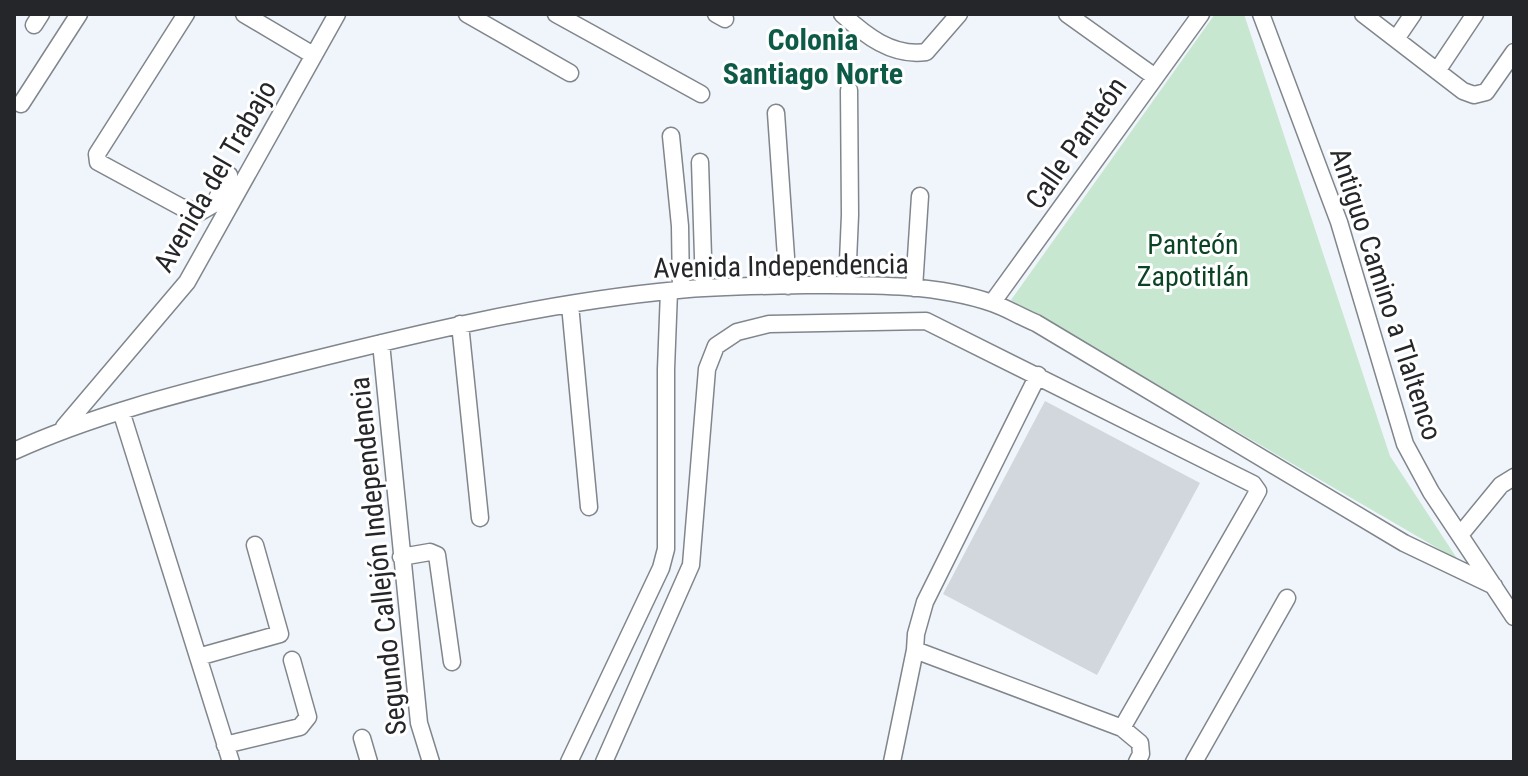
<svg xmlns="http://www.w3.org/2000/svg" width="1528" height="776" font-family="'Roboto Condensed',sans-serif">
  <style>
    .green { fill: #c7e7d0 }
    .building { fill: #d2d6dd }
    .lines { fill: none; stroke-linecap: round; stroke-linejoin: round }
    .minor-casing { stroke: #81868c; stroke-width: 19 }
    .minor { stroke: #fff; stroke-width: 16 }
    .labels { text-anchor: middle; dominant-baseline: central; stroke-width: 6; stroke-linejoin: round; paint-order: stroke }
    .street-label { font-size: 28px; fill: #252629; stroke: #fff }
    .park-label { font-size: 28px; fill: #0a4424; stroke: #fff }
    .neighbourhood-label { font-size: 30px; font-weight: bold; fill: #0d5b46; stroke: #fff }
  </style>
  <rect width="100%" height="100%" fill="#f0f5fc"/>
  <path class="green" d="M1215,14H1244L1390,456L1458,560L1011,300Z"/>
  <path class="building" d="M1045,401L1200,483L1097,675L943,594Z"/>
  <g class="lines">
    <g class="minor-casing">
      <path id="minor" d="M186,14L97,154L98,162L181,207L200,212L214,204L229,175
        M244,14L313,55
        M467,14L570,73
        M556,14L701,94
        M716,14L725,19
        M842,14C865,35 892,57 926,52L959,14
        M1067,14L1155,77
        M1261,14L1339,222L1405,444L1431,492L1514,617
        M1363,14L1463,91L1474,95L1486,92L1514,52
        M34,25L41,14
        M1396,39L1413,14
        M1437,71L1475,14
        M21,104L79,14
        M776,113L788,286
        M671,136L680,226L681,289
        M700,162L704,288
        M847,285L850,215L849,90
        M914,288L920,196
        M992,303L1201,14
        M570,305L589,507
        M460,324L480,518
        M381,343L419,723L431,762
        M121,411L231,762
        M64,427L187,282L337,14
        M14,451C102,411 198,389 292,365C419,333 547,302 678,290C720,286 763,286 805,285C867,285 933,283 992,303C1007,308 1021,317 1036,323L1404,543L1494,586
        M1460,535L1501,485L1514,477
        M401,557L430,552L437,555L452,662
        M915,650L916,634L925,602L1038,375
        M198,657L280,634L255,545
        M362,738L369,762
        M225,745L300,727L308,717L292,660
        M569,762L661,568L666,549V369L669,291
        M604,762L691,565L707,369L716,346L737,332L769,324L926,321L1253,484L1258,491L1253,500L1122,728
        M892,762L915,650L1122,728L1140,743L1141,754L1137,762
        M1194,762L1287,598"/>
    </g>
    <use href="#minor" class="minor"/>
  </g>
  <g class="labels">
    <g class="street-label">
      <text transform="translate(1076 143) rotate(-55)">Calle Panteón</text>
      <text transform="translate(215 176) rotate(-60)">Avenida del Trabajo</text>
      <text transform="translate(781 266) rotate(-1)">Avenida Independencia</text>
      <text transform="translate(1386 294) rotate(72)">Antiguo Camino a Tlaltenco</text>
      <text transform="translate(378 556) rotate(-96)">Segundo Callejón Independencia</text>
    </g>
    <g class="park-label">
      <text x="1193" y="244">Panteón<tspan x="1193" dy="32">Zapotitlán</tspan></text>
    </g>
    <g class="neighbourhood-label">
      <text x="813" y="39">Colonia<tspan x="813" dy="34">Santiago Norte</tspan></text>
    </g>
  </g>
  <rect width="1528" height="776" fill="none" stroke="#252629" stroke-width="32"/>
</svg>
